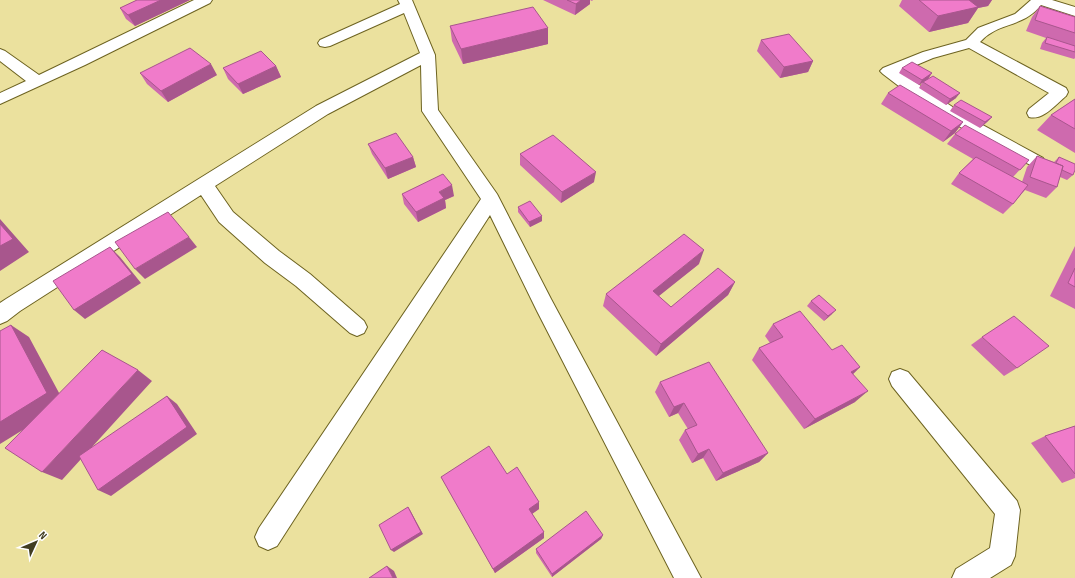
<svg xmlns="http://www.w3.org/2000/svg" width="1075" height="578" font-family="'Sofia Sans Condensed',sans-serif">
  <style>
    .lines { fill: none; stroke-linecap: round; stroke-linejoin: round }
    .street-casing { stroke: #6d6321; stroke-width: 2 }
    .street { fill: #fff; fill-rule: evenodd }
    .wall { fill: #ce6aae }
    .shaded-wall { fill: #a8568d }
    .building { fill: #f07bca; stroke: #a8568d }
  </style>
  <rect width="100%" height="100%" fill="#ebe19e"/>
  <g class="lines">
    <g class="street-casing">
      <path id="street" d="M194,0H212L210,3L85,65L0,104V93L26,81L0,61V49L5,51L39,75Z
        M398,0H412L435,55L438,110L497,194L551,299L701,578H674L537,311L490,215L277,546L268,550L259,546L255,537L259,528L481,199L422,111L421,65L328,114L215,186L233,212L279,251L310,274L364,321L367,327L364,333L357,336L350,333L296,286L265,263L219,222L201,195L20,311L7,321L0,324V303L6,299L316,106L420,53L404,13L330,46L325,47L320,46L318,43L320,40L400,4Z
        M1031,0H1052L1075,7V16L1041,5C1023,28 997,22 980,42L1066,88L1068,92L1066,96C1056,104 1043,121 1029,117L1027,113L1029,109L1049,93L969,48L933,58L900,72L966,116L1043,158L1046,162L1043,166L1037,168L1012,156L955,124L900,87L883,74L880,71L883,68L923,52L966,40L978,28L1015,14Z
        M900,369L908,372L1017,501L1020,510L1015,556L1011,565L990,578H952L956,569L990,548L995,514L892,386L889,379L892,372Z"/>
    </g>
    <use href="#street" class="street"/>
  </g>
  <path class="wall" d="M137,0H190L135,26L126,19L120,8Z
    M543,0H593L592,1L590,0V4L575,15Z
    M902,0H992L988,6L978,8L968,23L929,32L899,6Z
    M1040,6L1075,17V58L1074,59L1040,49L1042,43L1046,38L1026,31L1032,17Z
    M450,26L548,28V44L463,64L452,41Z
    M761,40L813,61L808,72L780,78L757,51Z
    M276,66L281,77L243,94L228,79L223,68Z
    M902,68L932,73L928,79L956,98L946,105L919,88L922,83L919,85L899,73Z
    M140,73L217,75L168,102L147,84Z
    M888,93L963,122L955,133L943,142L881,104Z
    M1075,99V153L1037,130L1051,115Z
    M954,105L992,117L987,122L980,128L950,111Z
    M955,134L1029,160L1013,177L1022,182L1027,167L1037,156L1054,162L1059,157L1073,175L1067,180L1060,177L1057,187L1046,198L1025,190L1013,204L1003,214L951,184L959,173L973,159L947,144Z
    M368,144L413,157L416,167L388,179L372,154Z
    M520,154L594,182L561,203L520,165Z
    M402,194L454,196L445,200L446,208L418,222L404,204Z
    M518,207L542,221L530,227L518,212Z
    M1075,246V309L1050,296Z
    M699,264L658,296L671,307L735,282L728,295L656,356L603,306L606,294Z
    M811,301L832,314L824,321L807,306Z
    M773,324L832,350L860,367L853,374L855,402L804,429L752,360L759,348L770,343L765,336Z
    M982,337L1017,368L1004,376L971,345Z
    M660,382L768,453L759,462L716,481L703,458L692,463L679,440L685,430L688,429L678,413L669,417L655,392Z
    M1075,426V478L1062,483L1031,443L1045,436Z
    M507,474L539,509L532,514L544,532V538L495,573L445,484L441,477Z
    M603,535L601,539L552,577L536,553V549Z"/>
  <path class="shaded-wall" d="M161,0H190L135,26L128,15Z
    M581,0H590V4L575,15L576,4Z
    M964,0H992L988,6L978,8L968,23L929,32L938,16Z
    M548,28V44L463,64L461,49Z
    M813,61L808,72L780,78L784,67Z
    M211,64L217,75L168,102L161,91Z
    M276,66L281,77L243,94L238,84Z
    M932,73L928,79L919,85L922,80Z
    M960,93L956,98L946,105L950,99Z
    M992,117L987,122L980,128L985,122Z
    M963,122L955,133L943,142L951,131Z
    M413,157L416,167L388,179L385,168Z
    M596,172L594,182L561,203L562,192Z
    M452,185L454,196L445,200L446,208L418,222L416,212L439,192Z
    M542,216V221L530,227L529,222Z
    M0,219L29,252L0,271Z
    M189,237L197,247L145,279L135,269Z
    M110,247L120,257L141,283L85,319L74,310Z
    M704,250L699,264L649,304L653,291Z
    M735,282L728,295L656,356L661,344Z
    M836,310L832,314L824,321L828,316Z
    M11,325L29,337L65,404L0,444V422Z
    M860,367L849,378L851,372Z
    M138,370L152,381L62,480L42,472Z
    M868,391L855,402L804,429L815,419Z
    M167,396L177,404L197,434L111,496L98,490Z
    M684,403L678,413L669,417L674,407Z
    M709,449L703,458L692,463L698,454Z
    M768,453L759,462L716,481L723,473Z
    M539,502V509L529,516V509Z
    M408,507L410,510L423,534L394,552L391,550Z
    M544,532V538L495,573L493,569Z
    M603,535L601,539L552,577V574Z
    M387,566L394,571L397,578H393Z"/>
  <path class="building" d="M137,0H161L128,15L120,8Z
    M567,0H581L576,4Z
    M919,0H969L978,7L938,16Z
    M1040,6L1075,17V33L1035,20Z
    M533,7L548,28L461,49L450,26Z
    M789,34L813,61L784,67L761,40Z
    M1047,37L1075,46V52L1045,43Z
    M190,48L211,64L161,91L140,73Z
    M261,51L276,66L238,84L223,68Z
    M912,62L932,73L922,80L902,68Z
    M933,76L960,93L950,99L923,82Z
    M900,85L963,122L951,131L888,93Z
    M1075,99V129L1051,115Z
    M961,100L992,117L985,122L954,105Z
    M965,125L1029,160L1020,170L955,134Z
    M396,133L413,157L385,168L368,144Z
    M553,135L596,172L562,192L520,154Z
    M1037,156L1063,166L1057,187L1030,177Z
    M976,157L1028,185L1013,204L959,173Z
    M1059,157L1075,164V170L1073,175L1062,170L1063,166L1056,163Z
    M443,174L452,185L439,192L444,198L416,212L402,194Z
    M530,201L542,216L529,222L518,207Z
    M168,212L189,237L135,269L115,242Z
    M0,224L13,239L0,246Z
    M684,234L704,250L653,291L671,307L718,268L735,282L661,344L606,294Z
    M110,247L132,274L74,310L53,281Z
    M1075,268V287L1068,283Z
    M819,295L836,310L828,316L811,301Z
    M800,311L832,350L842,345L860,367L851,372L868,391L815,419L759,348L783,337L773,324Z
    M1014,316L1049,346L1017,368L982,337Z
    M11,325L47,393L0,422V331Z
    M102,350L138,370L42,472L5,448Z
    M709,362L768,453L723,473L709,449L698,454L685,430L697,425L684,403L674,407L660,382Z
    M167,396L187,427L98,490L79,456Z
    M1075,426V474L1045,436Z
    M489,446L507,474L517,467L539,502L529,509L544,532L493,569L441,477Z
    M408,507L421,532L391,550L379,525Z
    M586,511L603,535L552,574L536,549Z
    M387,566L393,578H369Z"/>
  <g transform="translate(36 542) rotate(46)" stroke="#ffffff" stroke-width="3" paint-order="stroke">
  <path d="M0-3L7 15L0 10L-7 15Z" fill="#413d21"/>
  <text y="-6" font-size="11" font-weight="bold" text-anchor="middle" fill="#413d21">N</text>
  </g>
</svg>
